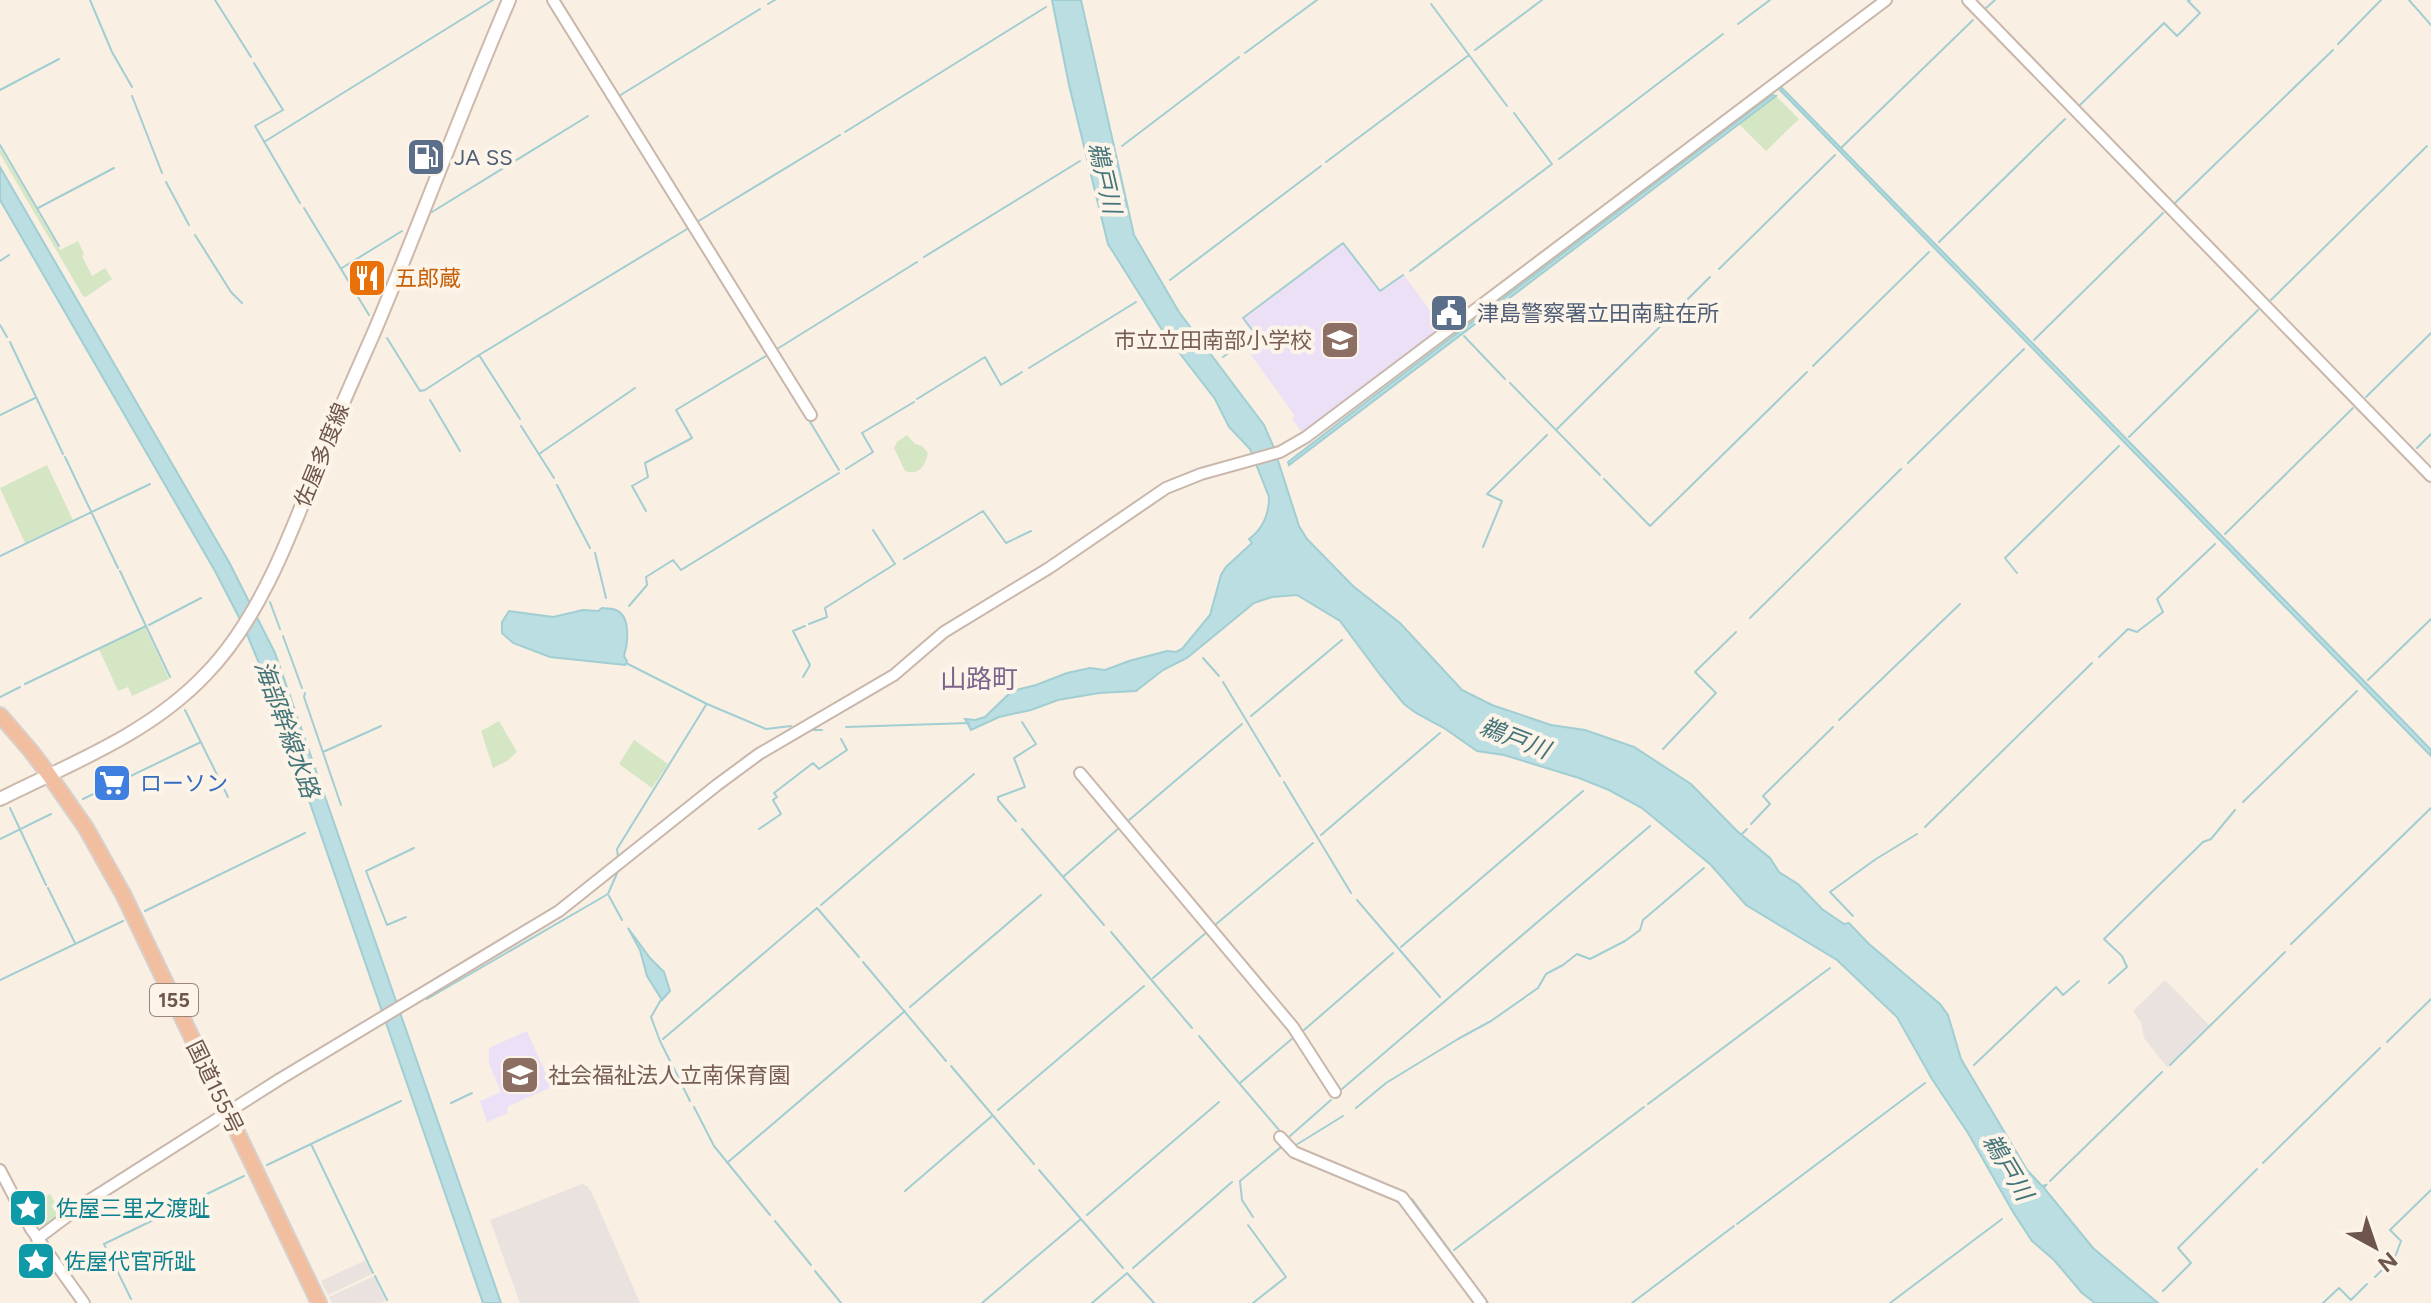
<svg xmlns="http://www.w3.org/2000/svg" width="2431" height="1303" font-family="Figtree,'Noto Sans JP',sans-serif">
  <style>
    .industrial { fill: #e9e2de }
    .education { fill: #ece0f6 }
    .green { fill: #d4e6c3 }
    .water { fill: #badee1; stroke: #a1ced2; stroke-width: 2 }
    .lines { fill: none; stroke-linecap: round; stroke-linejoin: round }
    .stream { stroke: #a1ced2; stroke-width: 2 }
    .tertiary-casing { stroke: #c9b7ab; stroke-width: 14 }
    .secondary-casing { stroke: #ceb8ab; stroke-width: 16 }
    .trunk-casing { stroke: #d7d0cd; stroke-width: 18 }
    .tertiary { stroke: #fff; stroke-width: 10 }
    .secondary { stroke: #fff; stroke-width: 12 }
    .trunk { stroke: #f1bea0; stroke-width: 14 }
    .labels { text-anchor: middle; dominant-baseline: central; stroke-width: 8; stroke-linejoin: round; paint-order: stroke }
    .shield { fill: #fdf4e9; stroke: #9a857b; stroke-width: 2 }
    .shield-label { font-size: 20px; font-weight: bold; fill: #6f564c }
    .service-label { font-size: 22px; fill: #4e5e75; stroke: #fdf4e9; text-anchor: start }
    .food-label { font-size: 22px; fill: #c56008; stroke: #fdf4e9; text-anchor: start }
    .education-label { font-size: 22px; fill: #785e54; stroke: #fdf4e9; text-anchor: end }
    .street-label { font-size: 22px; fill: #6f564c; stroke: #fdf4e9 }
    .shop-label { font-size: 22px; fill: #366cbe; stroke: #fdf4e9; text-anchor: start }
    .culture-label { font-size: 22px; fill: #0d838f; stroke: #fdf4e9; text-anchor: start }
    .water-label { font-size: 24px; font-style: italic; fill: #44757a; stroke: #fdf4e9 }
    .quarter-label { font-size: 26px; fill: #7b648c; stroke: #fdf4e9 }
  </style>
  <rect width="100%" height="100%" fill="#faefe3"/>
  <path class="industrial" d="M2165,980L2209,1025L2167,1067L2144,1038L2141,1022L2133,1011Z
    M582,1184L587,1186L592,1193L640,1303H520L490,1220Z
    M366,1260L372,1274L328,1295L321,1281Z
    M374,1276L385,1301L380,1303H332L329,1297Z"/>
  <path class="education" d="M1343,244L1380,292L1404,275L1442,327L1441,331L1303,434L1292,419L1295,416L1244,345L1256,335L1244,319Z
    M527,1031L552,1087L507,1107L508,1113L487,1122L480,1101L501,1092L489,1064V1048Z"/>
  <path class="green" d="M1776,96L1799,119L1766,151L1739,124Z
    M0,148L60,250L78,241L84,254L82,256L92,276L105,268L112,279L86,297L83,296L0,154Z
    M907,435L915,444L922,446L928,453C925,466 919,476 905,471L894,448L897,442Z
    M47,465L73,520L25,543L0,488Z
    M145,627L169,679L132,696L128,687L118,691L99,649Z
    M499,721L517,752L507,761L493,768L481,731Z
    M634,740L668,764L652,788L619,764Z
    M50,1194L62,1215L48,1225L37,1226L25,1206Z"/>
  <path class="water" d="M1052,0H1081L1134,235L1179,312L1264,425L1274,448L1299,526L1307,539L1353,586L1400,623L1462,690L1492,705L1551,725L1585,730L1634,747L1691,784L1737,831L1770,858L1779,872L1798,884L1822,909L1844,924L1849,923L1869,944L1940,1004L1948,1015L1961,1059L2027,1170L2042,1186L2046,1185L2044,1188L2093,1248L2158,1303H2095L2082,1293L2054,1260L2032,1241L2013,1212L1968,1133L1932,1079L1897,1017L1837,960L1746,905L1711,865L1642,808L1609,790L1579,778L1504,755L1477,751L1444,728L1416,713L1404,704L1381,676L1340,621L1297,595L1272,597L1254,603L1187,658L1163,670L1136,691L1099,693L1058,700L1031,710L999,717L971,730L965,719L975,720L985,717L1012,691L1036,685L1067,673L1090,668L1105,670L1129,661L1167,651L1176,652L1182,649L1210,615L1221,575L1226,567L1252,543L1249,539C1264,528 1269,514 1269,497L1250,449L1229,427L1215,399L1164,333L1108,244L1069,85Z
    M1781,87L2410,728L2431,750V756L1779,89Z
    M1772,95L1776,96L1289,465L1288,462L1353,412Z
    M0,167L229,562L275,653L501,1303H483L275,702L244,627L215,571L0,200Z
    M602,608C607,609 612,608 616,610C631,616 628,644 624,656L627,661L625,665L550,657L513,643L502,633V622L509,611L553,617L583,610L598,611Z
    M628,928L650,958L664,972L670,991L662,1000L647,976L640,950Z"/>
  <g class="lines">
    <path class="stream" d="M90,0L112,52L132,87
      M215,0L251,57
      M2409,0L2431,25
      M768,4L775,0
      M1431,4L1507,106
      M1986,8L1995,0
      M1738,24L1770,0
      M2338,44L2381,0
      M1475,50L1542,0
      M1245,53L1317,0
      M254,63L283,110L255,126L300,203
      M0,90L59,59
      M132,96L162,173
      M619,96L760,9
      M2079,106L2164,23L2177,36L2200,13L2188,1L2190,0
      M845,132L1046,7
      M264,142L493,0
      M0,145L59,246
      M1122,146L1239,57
      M1841,148L1973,20
      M1559,159L1723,34
      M1326,162L1469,55
      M166,182L189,225
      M2175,203L2333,50
      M38,208L114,168
      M304,208L369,315
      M432,212L588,116
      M697,222L840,135
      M195,235L231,292L242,303
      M1939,242L2065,119
      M924,257L1080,161
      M0,261L9,255
      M342,268L402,231
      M1719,269L1835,155
      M1410,271L1552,164L1514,113
      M1170,280L1321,166
      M2271,300L2427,146
      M0,325L7,337
      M1253,331L1243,318L1343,243L1380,291L1403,275
      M1464,336L1505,379
      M387,338L420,391L425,390L479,355L520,419
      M2034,340L2163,213
      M10,342L63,454
      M777,349L917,262
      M479,355L687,229
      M1223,357L1246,340
      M1813,366L1929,252
      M1029,368L1136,302
      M1510,383L1600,475
      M2366,397L2431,333
      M917,399L985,357L1001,385L1022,372
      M430,400L460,451
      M0,415L35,398
      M809,420L839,470
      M521,426L554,478
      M1557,429L1710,277
      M2129,437L2258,310
      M2417,448L2431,434
      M539,454L635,388
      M65,457L118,568
      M1908,463L2024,349
      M846,469L873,452L862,433L914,402
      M1604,479L1650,526L1807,372
      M557,485L590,548
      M646,511L632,486L648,477L645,463L692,438L676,410L766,356
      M2225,534L2353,408
      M1483,547L1502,501L1487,494L1547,435
      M595,553L606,598
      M0,556L150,484
      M904,559L983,511L1006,543L1031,531
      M120,571L170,677
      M2017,573L2005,558L2119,446
      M270,602L280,629
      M629,606L647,585L646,577L673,560L681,570L839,473
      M1750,618L1901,469
      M809,624L827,617L825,608L895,564L873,530
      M149,625L201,598
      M283,636L302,688
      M2099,657L2128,629L2137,632L2163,612L2157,599L2215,544
      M1203,658L1219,676
      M626,663L707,704L766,729L791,726
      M803,677L810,665L793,631L805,626
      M2368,680L2431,619
      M1223,682L1280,776
      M25,684L146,626
      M305,693L304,697L341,805
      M0,697L20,687
      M185,710L228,797
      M1251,716L1342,640
      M1839,720L1960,604
      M846,727L969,723
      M810,730H822
      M1663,749L1716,693L1695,672L1736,632
      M323,752L381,726
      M1284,782L1351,893
      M83,799L201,742
      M2243,802L2357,691
      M10,808L46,885
      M1016,821L998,800V797L1025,787L1014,758L1036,744L1022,722
      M1128,821L1242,724
      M1751,824L1770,804L1763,796L1833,727
      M1925,827L2092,663
      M759,829L781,814L773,800L777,797L774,793L813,763L819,769L847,750L841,739
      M1022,829L1104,925
      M1742,834L1747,829
      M1321,835L1440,733
      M0,839L51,814
      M618,857L617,849L706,705
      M1063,877L1119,828
      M48,888L75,943
      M609,896L622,920
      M1357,900L1440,997
      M821,905L974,774
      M145,911L305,833
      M1853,916L1830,892L1876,859L1917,834
      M406,917L387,925L366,871L414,848
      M1215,925L1313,843
      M1111,932L1192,1028
      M2291,944L2431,808
      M1401,947L1583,791
      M863,962L946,1061
      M1153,978L1207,932
      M0,980L123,921
      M2109,983L2127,967L2122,956L2104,939L2203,842L2211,839L2235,810
      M662,998L651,1017L660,1041L690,1101
      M427,999L608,894L618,871
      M910,1007L1041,895
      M1304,1030L1393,953
      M1199,1036L1279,1130
      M663,1039L817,908L859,957
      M2387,1042L2431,999
      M1974,1065L2056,987L2063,995L2079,981
      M2170,1065L2285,952
      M951,1066L1034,1164
      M1240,1083L1293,1038
      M1342,1089L1650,826
      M451,1103L472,1093
      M1648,1104L1830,968
      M694,1107L714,1146L770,1215
      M1356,1108L1386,1083L1458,1039L1491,1021L1538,988L1546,974L1563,965L1577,954L1590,959L1625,941L1640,930L1643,920L1704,868
      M998,1110L1144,986
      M1290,1136L1331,1100
      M311,1144L373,1273
      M1296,1145L1343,1116
      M727,1163L905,1011
      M2263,1163L2380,1048
      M267,1165L401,1101
      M1039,1170L1123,1268
      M2050,1181L2162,1072
      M905,1191L992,1116
      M1412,1199L1488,1303
      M1087,1215L1219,1102
      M1253,1217L1242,1200L1240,1181L1281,1147L1286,1151
      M775,1221L811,1265
      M1737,1224L1925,1083
      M1248,1225L1286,1277L1253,1303
      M1454,1250L1644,1107
      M1133,1268L1232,1182
      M815,1271L841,1303
      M1127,1273L1154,1303
      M375,1276L387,1300
      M2375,1277L2395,1257L2401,1241L2390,1230L2431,1190
      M2163,1291L2191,1263L2178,1248L2257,1169
      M131,1299L104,1244L244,1176
      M982,1303L1081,1219
      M1092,1303L1126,1274
      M1632,1303L1734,1226
      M1890,1303L2002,1219
      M2323,1303L2339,1288L2351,1300L2367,1284"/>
    <g class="tertiary-casing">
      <path id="tertiary" d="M553,0L811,415
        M1968,0L2431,476
        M1080,773L1293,1027L1335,1092
        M1280,1137L1294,1152L1402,1197L1481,1303
        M0,1170L31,1229L84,1303
        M37,1239L85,1203L280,1079L559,911L717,785L759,754L894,675L944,632L1049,568L1166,488L1201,474L1280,452L1306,437L1886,0"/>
    </g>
    <g class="secondary-casing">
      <path id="secondary" d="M0,799C72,763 149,734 205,675C268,611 300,507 334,424C347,393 361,362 375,330C421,221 462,109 509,0"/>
    </g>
    <g class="trunk-casing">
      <path id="trunk" d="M0,715L31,751L49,775L86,828L124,896L319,1303"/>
    </g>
    <use href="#tertiary" class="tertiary"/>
    <use href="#secondary" class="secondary"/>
    <use href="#trunk" class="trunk"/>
  </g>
  <defs>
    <g id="fuel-square" transform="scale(2)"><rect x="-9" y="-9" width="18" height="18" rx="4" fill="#5c6f8a" stroke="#fdf4e9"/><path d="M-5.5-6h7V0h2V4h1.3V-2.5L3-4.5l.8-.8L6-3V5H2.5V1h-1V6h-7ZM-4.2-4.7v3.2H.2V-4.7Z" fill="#fff"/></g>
    <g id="restaurant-square" transform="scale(2)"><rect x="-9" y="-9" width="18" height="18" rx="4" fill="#e8710a" stroke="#fdf4e9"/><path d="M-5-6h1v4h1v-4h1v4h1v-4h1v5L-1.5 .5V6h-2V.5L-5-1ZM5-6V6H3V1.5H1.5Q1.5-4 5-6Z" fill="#fff"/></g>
    <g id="civic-square" transform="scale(2)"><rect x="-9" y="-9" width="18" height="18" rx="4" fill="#5c6f8a" stroke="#fdf4e9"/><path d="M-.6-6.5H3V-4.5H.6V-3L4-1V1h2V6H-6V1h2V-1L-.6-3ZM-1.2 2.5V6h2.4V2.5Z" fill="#fff"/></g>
    <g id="school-square" transform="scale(2)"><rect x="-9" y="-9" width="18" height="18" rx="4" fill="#8d6e63" stroke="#fdf4e9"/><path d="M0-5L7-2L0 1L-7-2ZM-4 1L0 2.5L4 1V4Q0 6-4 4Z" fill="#fff"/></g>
    <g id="supermarket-square" transform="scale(2)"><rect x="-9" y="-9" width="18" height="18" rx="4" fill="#3f7fe0" stroke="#fdf4e9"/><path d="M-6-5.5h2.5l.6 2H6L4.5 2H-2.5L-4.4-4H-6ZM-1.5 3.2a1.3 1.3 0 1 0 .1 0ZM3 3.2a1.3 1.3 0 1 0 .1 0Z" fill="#fff"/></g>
    <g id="sight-square" transform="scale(2)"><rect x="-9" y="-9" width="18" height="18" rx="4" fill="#0f9aa8" stroke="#fdf4e9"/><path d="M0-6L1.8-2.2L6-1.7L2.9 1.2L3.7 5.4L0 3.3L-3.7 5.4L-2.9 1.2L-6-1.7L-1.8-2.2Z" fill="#fff"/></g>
  </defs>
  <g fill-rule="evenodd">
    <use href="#fuel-square" x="426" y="157"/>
    <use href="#restaurant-square" x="367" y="278"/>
    <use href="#civic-square" x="1449" y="313"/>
    <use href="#school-square" x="1340" y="340"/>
    <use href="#supermarket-square" x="112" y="783"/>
    <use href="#school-square" x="520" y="1075"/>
    <use href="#sight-square" x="28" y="1208"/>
    <use href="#sight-square" x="36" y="1261"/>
  </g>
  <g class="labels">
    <rect class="shield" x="150" y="984" width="48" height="32" rx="6"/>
    <g class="shield-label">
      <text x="174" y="1000">155</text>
    </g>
    <g class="service-label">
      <text x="454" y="157">JA SS</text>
      <text x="1477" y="313">津島警察署立田南駐在所</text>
    </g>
    <g class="food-label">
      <text x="395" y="278">五郎蔵</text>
    </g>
    <g class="education-label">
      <text x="1312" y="340">市立立田南部小学校</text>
      <text x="548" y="1075" text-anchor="start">社会福祉法人立南保育園</text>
    </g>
    <g class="street-label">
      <text transform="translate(322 455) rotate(-68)">佐屋多度線</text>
      <text transform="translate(215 1087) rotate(64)">国道155号</text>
    </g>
    <g class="shop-label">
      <text x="140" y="783">ローソン</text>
    </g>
    <g class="culture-label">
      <text x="56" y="1208">佐屋三里之渡趾</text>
      <text x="64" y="1261">佐屋代官所趾</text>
    </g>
    <g class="water-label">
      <text transform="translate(1105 178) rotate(77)">鵜戸川</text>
      <text transform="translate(287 729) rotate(70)">海部幹線水路</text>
      <text transform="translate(1515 738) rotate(21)">鵜戸川</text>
      <text transform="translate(2008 1167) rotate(59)">鵜戸川</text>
    </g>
    <g class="quarter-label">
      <text x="979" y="679">山路町</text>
    </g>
  </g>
  <g transform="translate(2375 1247) rotate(140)" stroke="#fdf4e9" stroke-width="6" paint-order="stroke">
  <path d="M0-6L14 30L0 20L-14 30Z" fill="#6f564c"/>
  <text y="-12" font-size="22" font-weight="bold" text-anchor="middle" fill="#6f564c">N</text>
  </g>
</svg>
